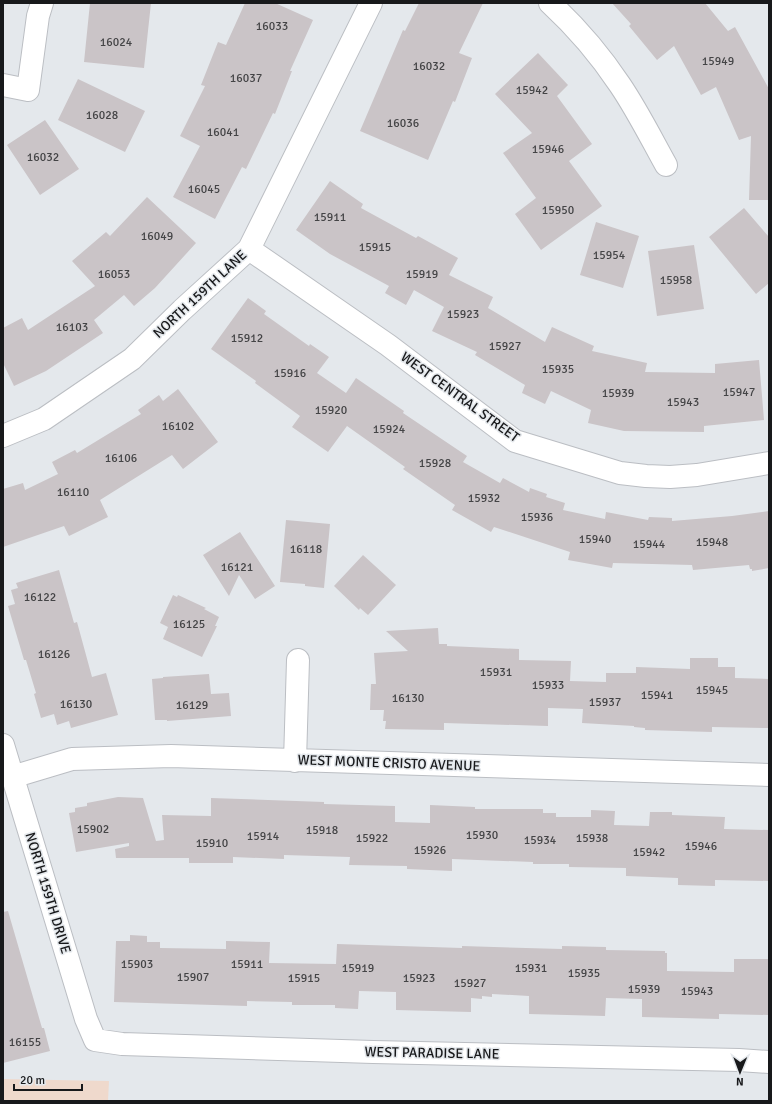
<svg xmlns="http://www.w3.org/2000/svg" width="772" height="1104" font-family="Signika,sans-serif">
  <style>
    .industrial { fill: #efd9cc }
    .building { fill: #cac4c7 }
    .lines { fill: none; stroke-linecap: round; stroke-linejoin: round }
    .minor-casing { stroke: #bbbec3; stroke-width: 24 }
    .minor { stroke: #fff; stroke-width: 22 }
    .labels { text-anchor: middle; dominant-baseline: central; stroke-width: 3; stroke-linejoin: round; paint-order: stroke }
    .number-label { font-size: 12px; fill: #444446 }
    .street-label { font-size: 14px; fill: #18191b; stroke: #e4e8ec }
  </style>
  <rect width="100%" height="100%" fill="#e4e8ec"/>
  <path class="industrial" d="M3,1079L109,1081L108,1101H3Z"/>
  <path class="building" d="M90,3H151L144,68L84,62Z
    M245,3H275L313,20L290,71H292L275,114L273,113L246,169L242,167L215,219L173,197L200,146L180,136L205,86L201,85L218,42L226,45Z
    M419,3H483L459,53L472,58L455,102L453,101L428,160L360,131L403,30L405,31Z
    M612,3H705L728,31L735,27L769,89V200H749L751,136L739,140L716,87L701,95L674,46L657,60L629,26L631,24Z
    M538,53L568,85L557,96L592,144L569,161L602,206L541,250L515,214L536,198L503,153L532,133L495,94Z
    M78,79L145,111L125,152L58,120Z
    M45,120L79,169L40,195L7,145Z
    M330,181L363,204L361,208L416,238L418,236L458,258L449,275L493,297L488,308L545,342L552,327L594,346L592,351L647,363L645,372L715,373V364L759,360L764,420L704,426V432L624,431L588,423L591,410L551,391L545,404L522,393L525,385L475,355L477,352L432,331L444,307L414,290L406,305L385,293L389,286L330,254L296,230Z
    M147,197L196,243L155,288L134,306L124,295L94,320L103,333L46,371L14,386L3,363V328L22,318L28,330L95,286L72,261L106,232L110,236Z
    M744,208L769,237V283L756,294L709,237Z
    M596,222L639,236L623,288L580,275Z
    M694,245L704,309L657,316L648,251Z
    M248,298L266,311L264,314L309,346L310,344L329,357L317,373L346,393L356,378L404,411L403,413L467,456L463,462L500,483L503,478L529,492L530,488L547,494L546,497L565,503L563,510L605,519L606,512L648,520L649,517L672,518V521L732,516L769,511V568L752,571V569H750L749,565L693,570L692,565L613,563L612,568L568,560L570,552L494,527L491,532L452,510L455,505L403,469L405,467L347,426L328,452L292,427L300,416L255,383L256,381L211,349Z
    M178,389L218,442L183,469L172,455L100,500L108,517L69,536L64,526L3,547V489L23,483L25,490L58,474L52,462L75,450L77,453L141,414L138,410L159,395L163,401Z
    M286,520L330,524L324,588L305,586V584L280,582Z
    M240,532L275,586L255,599L239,575L229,596L203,555Z
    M363,555L396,585L368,615L360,608L359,610L334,586Z
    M59,570L74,623L77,622L92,677L106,673L118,715L71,728L69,721L57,725L54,714L41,718L34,694L36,693L26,660H24L8,606L15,604L11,590L18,588L16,583Z
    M173,595L177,597L178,595L206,608L204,609L219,617L215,626H217L202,657L163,639L168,627L160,623Z
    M438,628L439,644H447V646L519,649V660L571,661L570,681L606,682V673H636V667L690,669V658H718V667H735V678L769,679V728L712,727V732L645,730V728L634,727V726L582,723L583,709L548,708V726L444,723V730L385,729L386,721H383L384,710H370L371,684H376L374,653L408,651L386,631Z
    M209,674L211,694L229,693L231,716L167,721V720H155L152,679L163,678V677Z
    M118,797L143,798L156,841L164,840L162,815L211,816V798L324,802V804L395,806V822L430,823V805L475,807V809H543V813H556V817H591V810L615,811L614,825L649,826L650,812H672V815L725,817L724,829L769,830V881L715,880V886L678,885V878L626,876V868L569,867V864H533V862L452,859V871L407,869V866L349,865L350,857L284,855V859L233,857V863H189V858H116L115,849L129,846V843L76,852L69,813L75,812V808L87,806V803Z
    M8,911L42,1028H44L50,1051L3,1063V912Z
    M130,935L147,936V942H160V948L226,949V941L270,942L269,963L336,964L337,944L462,948V946L562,949V946L606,947V950L665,951V953H667V971L734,972V959H769V1015L719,1014V1019L642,1017V999L606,998L605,1016L529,1014V996L492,994V997L482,996V999L471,998V1012L396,1010V992L359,991L358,1009L335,1008V1005H292V1002L247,1001V1006L114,1002L116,941H130Z"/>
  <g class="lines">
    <g class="minor-casing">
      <path id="minor" d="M550,3C576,27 600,55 620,85C637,110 651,138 666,165
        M3,85L28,90L38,16L42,3
        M249,249L388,345L515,441L620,473L646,476L670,477L697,475L769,463
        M3,436L44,419L132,359L182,310L249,249L371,3
        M3,745L86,1019L95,1040L122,1044L373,1052L739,1060L769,1062
        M295,761L298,660
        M12,777L72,759L171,756L769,775"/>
    </g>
    <use href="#minor" class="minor"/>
  </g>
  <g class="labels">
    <g class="number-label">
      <text x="272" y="26">16033</text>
      <text x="116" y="42">16024</text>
      <text x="718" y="61">15949</text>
      <text x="429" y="66">16032</text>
      <text x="246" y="78">16037</text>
      <text x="532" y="90">15942</text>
      <text x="102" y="115">16028</text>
      <text x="403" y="123">16036</text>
      <text x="223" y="132">16041</text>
      <text x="548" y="149">15946</text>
      <text x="43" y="157">16032</text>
      <text x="204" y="189">16045</text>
      <text x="558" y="210">15950</text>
      <text x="330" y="217">15911</text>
      <text x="157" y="236">16049</text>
      <text x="375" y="247">15915</text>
      <text x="609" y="255">15954</text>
      <text x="114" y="274">16053</text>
      <text x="422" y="274">15919</text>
      <text x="676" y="280">15958</text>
      <text x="463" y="314">15923</text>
      <text x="72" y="327">16103</text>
      <text x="247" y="338">15912</text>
      <text x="505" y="346">15927</text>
      <text x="558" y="369">15935</text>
      <text x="290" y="373">15916</text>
      <text x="739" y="392">15947</text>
      <text x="618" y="393">15939</text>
      <text x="683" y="402">15943</text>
      <text x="331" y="410">15920</text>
      <text x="178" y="426">16102</text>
      <text x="389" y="429">15924</text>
      <text x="121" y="458">16106</text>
      <text x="435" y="463">15928</text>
      <text x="73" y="492">16110</text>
      <text x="484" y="498">15932</text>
      <text x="537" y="517">15936</text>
      <text x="595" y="539">15940</text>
      <text x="712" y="542">15948</text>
      <text x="649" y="544">15944</text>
      <text x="306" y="549">16118</text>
      <text x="237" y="567">16121</text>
      <text x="40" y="597">16122</text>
      <text x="189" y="624">16125</text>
      <text x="54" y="654">16126</text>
      <text x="496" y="672">15931</text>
      <text x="548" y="685">15933</text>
      <text x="712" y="690">15945</text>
      <text x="657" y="695">15941</text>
      <text x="408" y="698">16130</text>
      <text x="605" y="702">15937</text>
      <text x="76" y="704">16130</text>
      <text x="192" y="705">16129</text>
      <text x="93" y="829">15902</text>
      <text x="322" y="830">15918</text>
      <text x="482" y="835">15930</text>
      <text x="263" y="836">15914</text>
      <text x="372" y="838">15922</text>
      <text x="592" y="838">15938</text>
      <text x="540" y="840">15934</text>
      <text x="212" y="843">15910</text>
      <text x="701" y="846">15946</text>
      <text x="430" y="850">15926</text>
      <text x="649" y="852">15942</text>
      <text x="137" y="964">15903</text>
      <text x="247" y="964">15911</text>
      <text x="358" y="968">15919</text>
      <text x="531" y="968">15931</text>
      <text x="584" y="973">15935</text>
      <text x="193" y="977">15907</text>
      <text x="304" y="978">15915</text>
      <text x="419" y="978">15923</text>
      <text x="470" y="983">15927</text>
      <text x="644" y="989">15939</text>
      <text x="697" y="991">15943</text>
      <text x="25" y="1042">16155</text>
    </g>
    <g class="street-label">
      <text transform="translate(200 294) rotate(-43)">NORTH 159TH LANE</text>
      <text transform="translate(460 397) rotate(36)">WEST CENTRAL STREET</text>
      <text transform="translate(389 763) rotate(2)">WEST MONTE CRISTO AVENUE</text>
      <text transform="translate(48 893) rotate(73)">NORTH 159TH DRIVE</text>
      <text transform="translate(432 1053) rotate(1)">WEST PARADISE LANE</text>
    </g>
  </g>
  <rect width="772" height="1104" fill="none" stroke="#18191b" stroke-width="8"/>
  <g transform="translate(740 1072) rotate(181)" stroke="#e4e8ec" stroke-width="3" paint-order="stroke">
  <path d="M0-3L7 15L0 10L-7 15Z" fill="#18191b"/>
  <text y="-6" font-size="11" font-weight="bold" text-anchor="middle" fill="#18191b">N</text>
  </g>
  <path d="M14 1084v6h68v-6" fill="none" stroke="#18191b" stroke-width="2"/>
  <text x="20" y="1084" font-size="12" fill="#18191b" stroke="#e4e8ec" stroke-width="3" paint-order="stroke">20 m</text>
</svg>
